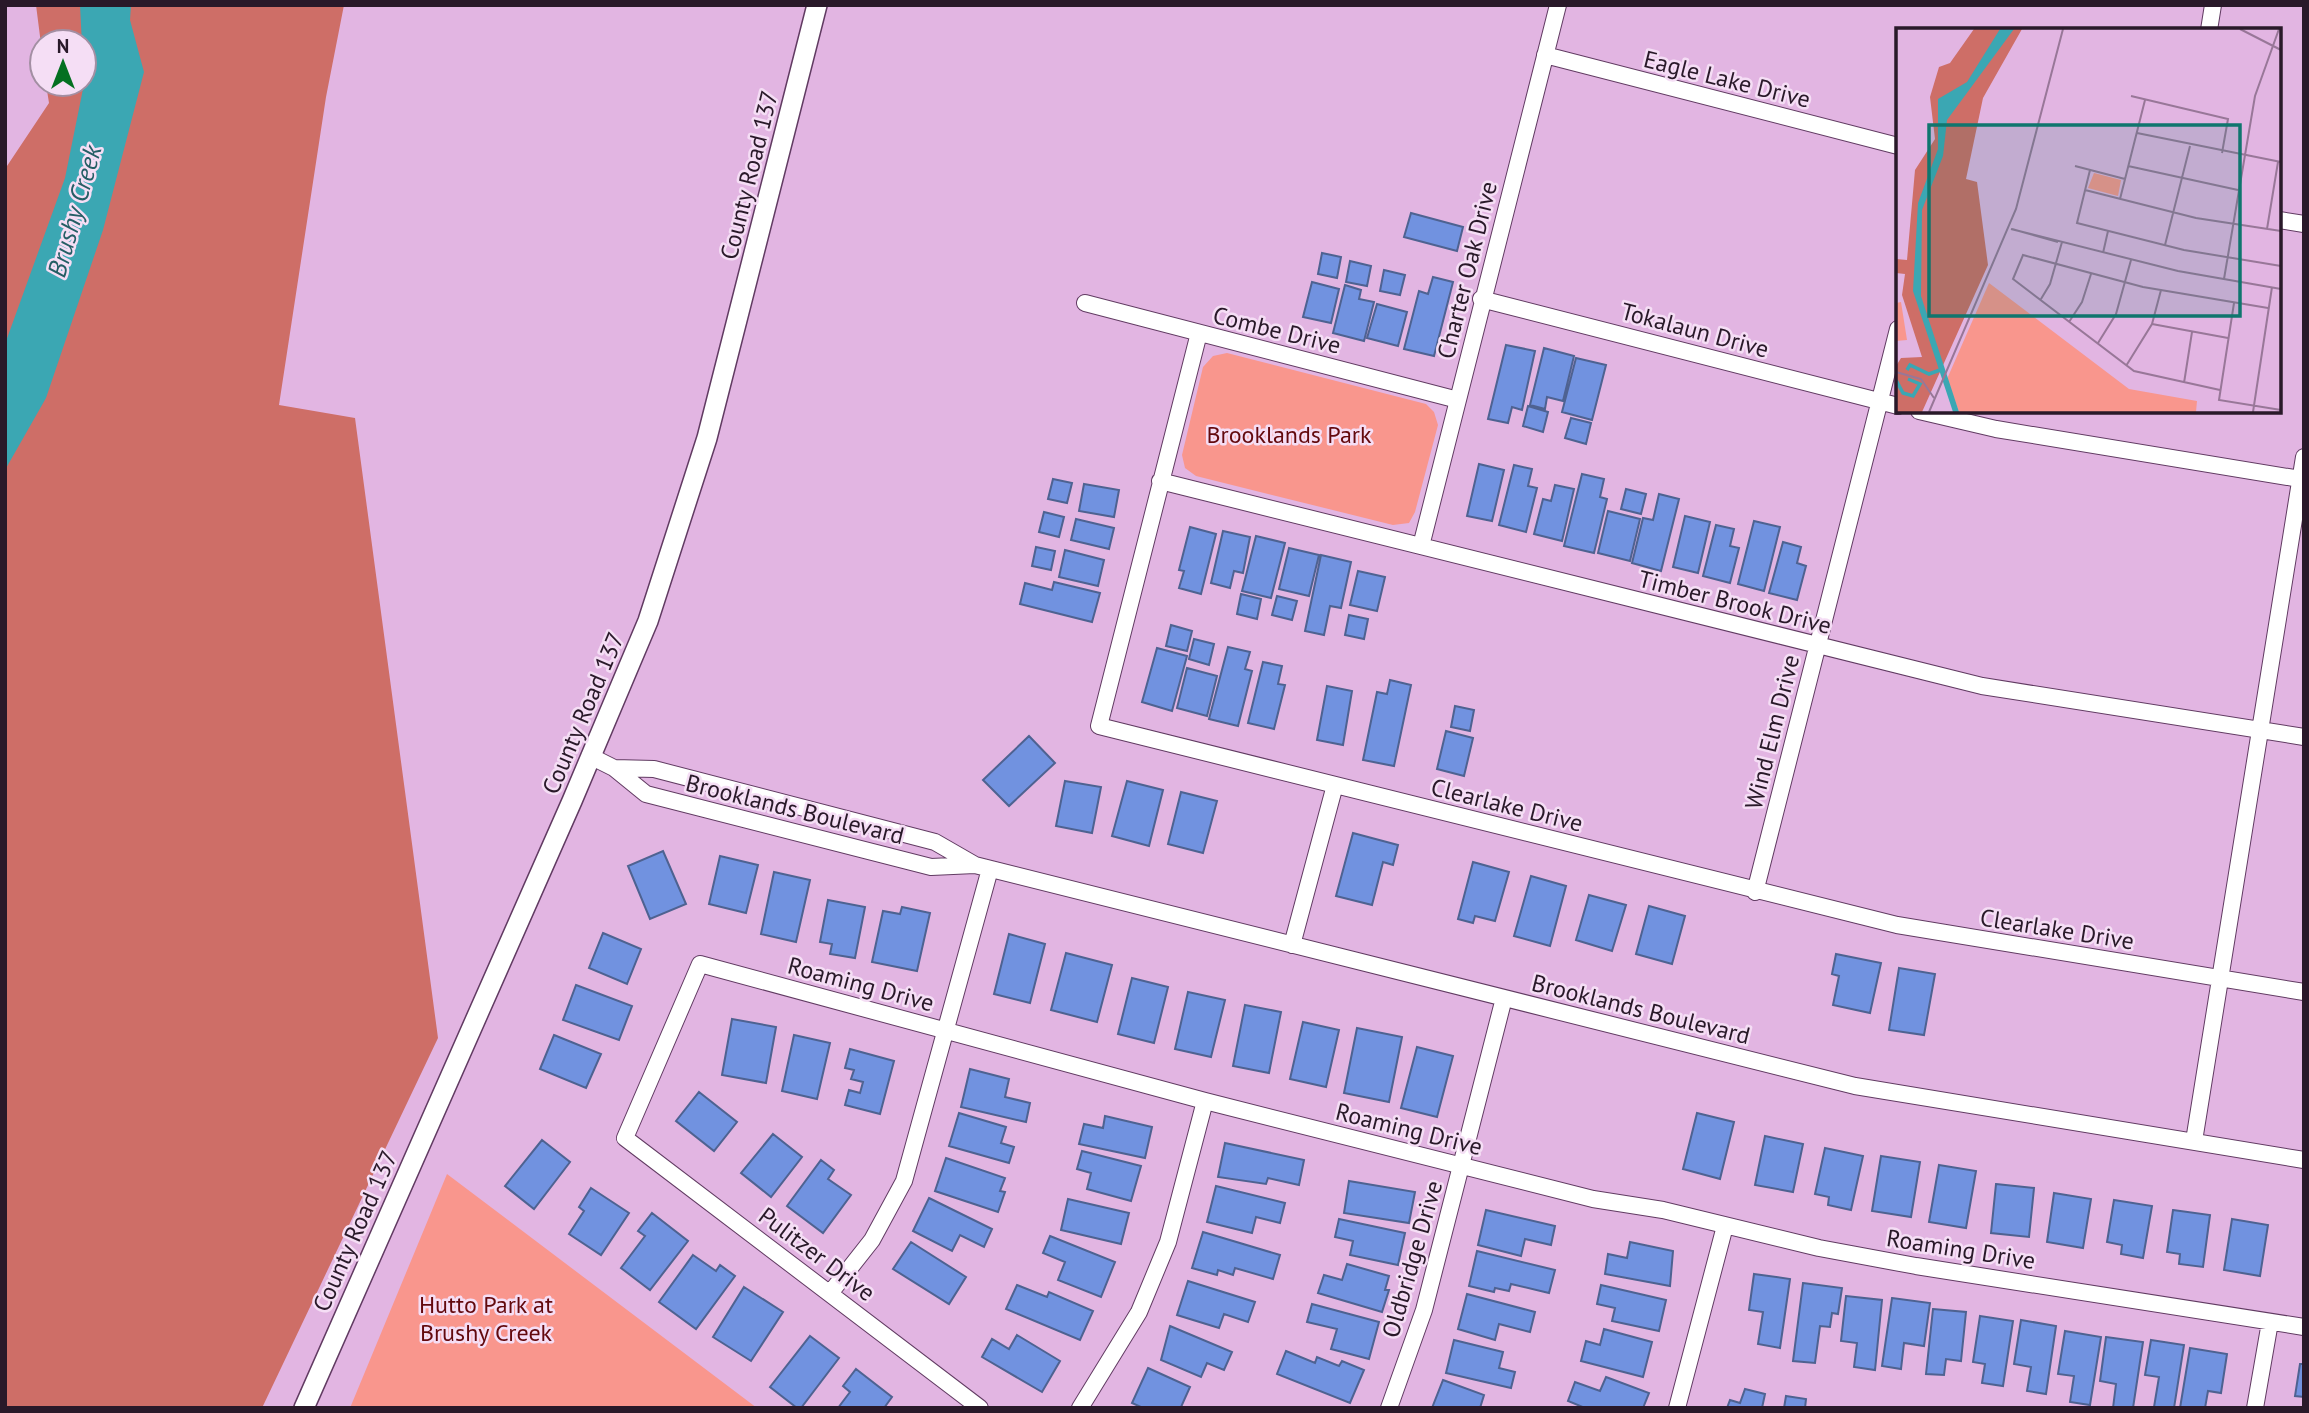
<svg xmlns="http://www.w3.org/2000/svg" width="2309" height="1413" font-family="'PT Sans',sans-serif">
  <style>
    .green { fill: #f9968d }
    .forest { fill: #ce6e67 }
    .water { fill: #3ba7b3 }
    .building { fill: #7192e0; stroke: #4e6291; stroke-width: 2 }
    .lines { fill: none; stroke-linecap: round; stroke-linejoin: round }
    .minor-casing { stroke: #613b62; stroke-width: 18 }
    .tertiary-casing { stroke: #613b62; stroke-width: 22 }
    .minor { stroke: #fff; stroke-width: 16 }
    .tertiary { stroke: #fff; stroke-width: 19 }
    .labels { text-anchor: middle; dominant-baseline: central; stroke-width: 5; stroke-linejoin: round; paint-order: stroke }
    .street-label { font-size: 24px; fill: #291929; stroke: #f5def5 }
    .park-label { font-size: 24px; fill: #63090d; stroke: #f5def5 }
    .water-label { font-size: 26px; font-style: italic; fill: #245e65; stroke: #f5def5 }
    .inset-river { fill: none; stroke: #3ba7b3; stroke-width: 3.5 }
    .inset-road { fill: none; stroke: #987798; stroke-width: 2 }
    .view { fill: #0f766e; fill-opacity: 0.15; stroke: #0f766e; stroke-width: 3.5 }
    .inset-edge { fill: none; stroke: #291929; stroke-width: 3.5 }
  </style>
  <rect width="100%" height="100%" fill="#e2b5e2"/>
  <path class="green" d="M1227,353L1426,404L1434,412L1438,425L1415,512L1409,523L1393,525L1196,476L1185,468L1182,455L1203,367L1213,356Z
    M447,1174L757,1408H350Z"/>
  <path class="forest" d="M36,5H344L326,97L279,405L355,418L438,1038L262,1408H5V169L49,103L46,84H84V42H42V52Z"/>
  <path class="water" d="M80,5H131L130,20L144,72L103,230L46,398L5,470V344L65,178L84,84Z"/>
  <path class="building" d="M1411,213L1463,227L1457,251L1404,237Z
    M1322,253L1341,257L1337,278L1318,274Z
    M1350,261L1371,266L1367,286L1346,282Z
    M1384,270L1405,275L1400,295L1380,291Z
    M1433,277L1453,282L1434,356L1404,349L1419,291L1428,294Z
    M1312,282L1339,289L1331,323L1303,317Z
    M1345,285L1361,290L1359,299L1374,302L1364,341L1333,333Z
    M1377,304L1407,312L1398,346L1367,338Z
    M1506,345L1535,351L1522,410L1512,407L1508,423L1488,419Z
    M1544,348L1574,356L1563,401L1547,397L1545,409L1530,405Z
    M1576,358L1606,365L1592,420L1562,412Z
    M1528,406L1548,412L1543,432L1523,426Z
    M1571,418L1591,423L1586,444L1565,438Z
    M1479,464L1504,470L1492,521L1467,516Z
    M1514,465L1532,469L1528,486L1537,488L1526,532L1499,525Z
    M1582,474L1604,479L1600,497L1607,499L1594,553L1564,546Z
    M1053,479L1072,483L1067,503L1048,499Z
    M1084,484L1119,490L1114,517L1079,511Z
    M1555,485L1574,489L1562,541L1534,534L1543,499L1551,501Z
    M1626,489L1646,494L1641,514L1621,509Z
    M1659,494L1679,499L1661,571L1632,563L1643,518L1653,520Z
    M1608,511L1640,519L1630,561L1598,553Z
    M1044,512L1064,517L1059,537L1039,532Z
    M1685,516L1710,522L1698,573L1673,567Z
    M1076,519L1114,528L1109,549L1071,540Z
    M1754,521L1780,527L1764,591L1738,584Z
    M1716,525L1734,529L1730,546L1739,548L1730,583L1703,576Z
    M1190,527L1216,534L1201,594L1179,588L1184,571L1179,570Z
    M1223,531L1250,537L1243,573L1234,571L1230,588L1211,583Z
    M1256,536L1285,543L1271,598L1242,591Z
    M1783,542L1801,547L1797,563L1806,566L1797,600L1769,593Z
    M1036,547L1055,551L1051,570L1032,566Z
    M1289,548L1319,555L1309,596L1279,589Z
    M1065,550L1104,560L1098,586L1059,577Z
    M1321,555L1351,562L1341,608L1330,606L1324,635L1305,631Z
    M1358,571L1385,577L1377,611L1350,605Z
    M1054,582L1100,593L1092,622L1020,604L1025,583L1052,590Z
    M1241,594L1261,599L1257,619L1237,614Z
    M1277,596L1297,601L1292,620L1272,615Z
    M1349,615L1368,619L1364,639L1345,635Z
    M1171,625L1192,631L1187,651L1166,646Z
    M1194,639L1214,644L1209,665L1189,659Z
    M1228,647L1250,652L1245,669L1252,671L1238,726L1209,719Z
    M1157,648L1187,656L1172,711L1142,702Z
    M1263,662L1282,666L1278,684L1285,685L1274,729L1248,723Z
    M1187,668L1217,676L1207,716L1177,708Z
    M1390,680L1411,685L1394,766L1363,760L1377,692L1387,694Z
    M1327,686L1352,691L1343,745L1317,740Z
    M1455,706L1474,710L1470,731L1451,727Z
    M1446,731L1473,738L1464,776L1437,769Z
    M1029,736L1055,763L1009,806L983,780Z
    M1065,781L1101,787L1092,833L1056,826Z
    M1127,781L1163,790L1149,846L1112,836Z
    M1181,792L1217,801L1203,853L1168,844Z
    M1353,833L1398,845L1393,865L1383,862L1372,905L1336,896Z
    M663,851L686,904L650,919L628,866Z
    M720,856L758,865L746,913L709,904Z
    M1473,862L1509,872L1495,921L1475,916L1473,923L1458,919Z
    M774,872L810,880L796,942L761,934Z
    M1531,876L1566,886L1550,946L1514,936Z
    M1589,895L1626,905L1612,951L1576,940Z
    M828,900L865,907L855,958L830,954L832,944L820,942Z
    M1649,906L1685,916L1672,964L1636,954Z
    M902,907L930,913L917,971L872,962L883,911L900,914Z
    M603,933L641,949L627,984L589,968Z
    M1009,934L1045,944L1030,1003L994,994Z
    M1066,953L1112,965L1097,1022L1051,1010Z
    M1836,954L1881,963L1870,1013L1833,1005L1839,976L1832,974Z
    M1899,968L1935,974L1924,1035L1889,1030Z
    M1132,978L1168,987L1154,1043L1118,1034Z
    M576,985L632,1006L619,1040L563,1020Z
    M1188,992L1225,1000L1211,1057L1175,1049Z
    M1245,1005L1281,1012L1269,1073L1233,1066Z
    M732,1019L776,1027L766,1083L722,1075Z
    M1303,1022L1339,1030L1326,1087L1290,1079Z
    M1357,1028L1402,1037L1389,1102L1344,1093Z
    M554,1035L601,1054L586,1088L540,1069Z
    M794,1035L830,1043L817,1099L782,1091Z
    M1417,1047L1453,1056L1437,1117L1401,1108Z
    M850,1049L894,1061L880,1114L845,1105L849,1090L860,1093L863,1082L851,1079L854,1070L845,1068Z
    M970,1069L1009,1079L1005,1097L1030,1103L1026,1122L961,1107Z
    M699,1092L737,1122L714,1151L676,1121Z
    M959,1113L1006,1127L1001,1143L1014,1147L1009,1163L949,1146Z
    M1697,1113L1734,1122L1720,1179L1683,1169Z
    M1105,1116L1152,1127L1145,1158L1079,1144L1084,1124L1103,1128Z
    M773,1134L802,1157L771,1197L741,1173Z
    M1765,1136L1803,1144L1793,1192L1755,1185Z
    M542,1140L570,1162L534,1209L505,1186Z
    M1225,1143L1304,1160L1299,1185L1268,1178L1266,1184L1218,1177Z
    M1825,1148L1863,1156L1851,1210L1828,1205L1829,1197L1815,1194Z
    M1082,1151L1141,1166L1131,1201L1087,1189L1091,1173L1077,1169Z
    M1881,1156L1920,1162L1911,1217L1872,1211Z
    M946,1158L1005,1178L1000,1191L1005,1192L998,1212L935,1191Z
    M821,1160L834,1170L828,1179L851,1195L823,1233L787,1206Z
    M1939,1165L1976,1171L1966,1228L1929,1222Z
    M1349,1181L1415,1192L1409,1223L1344,1213Z
    M1996,1184L2034,1188L2029,1237L1991,1233Z
    M1216,1186L1285,1203L1280,1223L1256,1217L1252,1233L1207,1222Z
    M591,1188L629,1213L601,1255L569,1234L584,1211L579,1207Z
    M2054,1193L2091,1199L2083,1248L2047,1242Z
    M929,1198L992,1229L984,1247L960,1235L952,1251L913,1231Z
    M1068,1199L1129,1213L1121,1244L1061,1230Z
    M2114,1200L2152,1206L2143,1258L2121,1254L2122,1245L2107,1242Z
    M1486,1210L1555,1226L1551,1245L1525,1239L1521,1256L1478,1245Z
    M2173,1210L2210,1215L2203,1267L2179,1264L2180,1254L2167,1252Z
    M652,1213L688,1241L650,1290L621,1268L645,1236L638,1231Z
    M1339,1219L1405,1233L1398,1265L1350,1255L1353,1241L1335,1237Z
    M2232,1219L2268,1225L2260,1276L2224,1270Z
    M1203,1232L1280,1255L1273,1279L1235,1268L1233,1275L1218,1270L1217,1275L1192,1268Z
    M1050,1236L1115,1262L1101,1297L1058,1280L1065,1262L1043,1253Z
    M911,1242L966,1277L949,1304L893,1269Z
    M1630,1242L1673,1251L1670,1286L1605,1274L1608,1254L1627,1258Z
    M1477,1251L1555,1270L1549,1293L1511,1284L1509,1291L1495,1288L1494,1292L1469,1286Z
    M693,1255L716,1271L720,1265L735,1276L696,1329L659,1302Z
    M1347,1264L1389,1276L1385,1290H1389L1382,1312L1318,1293L1324,1275L1342,1280Z
    M1754,1274L1790,1279L1780,1348L1758,1344L1763,1312L1749,1310Z
    M1188,1281L1255,1302L1248,1322L1224,1314L1219,1328L1177,1315Z
    M1803,1283L1842,1288L1838,1314L1832,1313L1830,1327L1820,1326L1815,1363L1793,1361Z
    M1017,1285L1047,1297L1049,1292L1093,1311L1080,1340L1006,1309Z
    M1601,1285L1666,1300L1659,1331L1612,1321L1615,1308L1597,1304Z
    M744,1287L783,1312L751,1361L713,1337Z
    M1467,1294L1535,1312L1530,1332L1499,1324L1495,1340L1458,1329Z
    M1846,1296L1882,1300L1875,1370L1854,1367L1857,1343L1841,1341Z
    M1892,1298L1930,1303L1924,1346L1904,1343L1901,1369L1882,1366Z
    M1312,1304L1379,1322L1369,1359L1331,1349L1337,1329L1307,1322Z
    M1933,1309L1966,1312L1961,1361L1946,1359L1944,1375L1926,1374Z
    M1980,1316L2013,1321L2003,1386L1982,1383L1985,1364L1973,1362Z
    M2021,1320L2056,1326L2046,1394L2027,1391L2031,1367L2014,1364Z
    M1170,1326L1232,1352L1224,1370L1207,1363L1201,1377L1161,1360Z
    M1604,1329L1652,1342L1643,1377L1581,1361L1586,1341L1600,1345Z
    M2065,1331L2101,1337L2090,1405L2070,1402L2074,1376L2058,1374Z
    M1017,1335L1060,1361L1042,1392L982,1357L992,1339L1009,1349Z
    M810,1336L839,1358L801,1408H797L770,1387Z
    M2106,1337L2143,1342L2133,1408H2113L2116,1384L2100,1381Z
    M1454,1340L1503,1352L1499,1368L1515,1372L1511,1388L1446,1373Z
    M2151,1340L2184,1345L2174,1408L2154,1407L2159,1377L2145,1375Z
    M2190,1348L2227,1354L2221,1393L2208,1391L2205,1408H2180Z
    M1286,1351L1315,1363L1317,1357L1339,1366L1342,1361L1364,1370L1350,1403L1277,1374Z
    M2300,1364H2304V1397L2295,1396Z
    M1148,1368L1190,1387L1181,1407L1183,1408H1143L1132,1403Z
    M856,1369L892,1397L884,1408H838L850,1392L843,1386Z
    M1606,1377L1649,1393L1643,1408H1585L1568,1401L1575,1382L1600,1391Z
    M1443,1380L1484,1395L1480,1408H1432Z
    M1745,1389L1765,1394L1762,1408H1727L1730,1400L1740,1403Z
    M1786,1396L1806,1399L1805,1408H1784Z"/>
  <g class="lines">
    <g class="minor-casing">
      <path id="minor" d="M2209,30L2213,5
        M1545,55L1898,146
        M2279,220L2304,224
        M1481,299L1898,406
        M1085,303L1458,400
        M1199,333L1099,726L1897,925L2304,992
        M1919,411L1996,429L2300,479
        M1160,481L1982,686L2304,737
        M1421,546L1558,5
        M590,756L614,768L646,794L931,867L975,865
        M614,768L654,769L935,842L975,865L1855,1086L2304,1160
        M1755,892L1898,329
        M1292,945L1335,785
        M2194,1141L2304,457
        M831,1292L872,1240L904,1181L990,869
        M980,1408L625,1138L700,964L1205,1101L1593,1199L1663,1210L1819,1248L1916,1266L2304,1327
        M1080,1408L1139,1312L1168,1242L1205,1101
        M1389,1408L1424,1310L1504,998
        M1677,1408L1725,1226
        M2255,1408L2270,1322"/>
    </g>
    <g class="tertiary-casing">
      <path id="tertiary" d="M304,1408L572,801L648,621L707,438L817,5"/>
    </g>
    <use href="#minor" class="minor"/>
    <use href="#tertiary" class="tertiary"/>
  </g>
  <g class="labels">
    <g class="street-label">
      <text transform="translate(1727 79) rotate(14)">Eagle Lake Drive</text>
      <text transform="translate(749 175) rotate(-76)">County Road 137</text>
      <text transform="translate(1467 270) rotate(-76)">Charter Oak Drive</text>
      <text transform="translate(1277 330) rotate(14)">Combe Drive</text>
      <text transform="translate(1695 330) rotate(15)">Tokalaun Drive</text>
      <text transform="translate(1735 602) rotate(14)">Timber Brook Drive</text>
      <text transform="translate(583 713) rotate(-67)">County Road 137</text>
      <text transform="translate(1772 732) rotate(-76)">Wind Elm Drive</text>
      <text transform="translate(1507 805) rotate(14)">Clearlake Drive</text>
      <text transform="translate(795 809) rotate(14)">Brooklands Boulevard</text>
      <text transform="translate(2057 929) rotate(9)">Clearlake Drive</text>
      <text transform="translate(861 984) rotate(15)">Roaming Drive</text>
      <text transform="translate(1641 1009) rotate(14)">Brooklands Boulevard</text>
      <text transform="translate(1409 1129) rotate(14)">Roaming Drive</text>
      <text transform="translate(355 1231) rotate(-66)">County Road 137</text>
      <text transform="translate(1961 1249) rotate(9)">Roaming Drive</text>
      <text transform="translate(817 1254) rotate(37)">Pulitzer Drive</text>
      <text transform="translate(1412 1259) rotate(-74)">Oldbridge Drive</text>
    </g>
    <g class="park-label">
      <text x="1289" y="434">Brooklands Park</text>
      <text x="486" y="1304">Hutto Park at<tspan x="486" dy="28">Brushy Creek</tspan></text>
    </g>
    <g class="water-label">
      <text transform="translate(74 211) rotate(-74)">Brushy Creek</text>
    </g>
  </g>
  <g transform="translate(1896 28)">
    <rect width="385" height="385" fill="#e2b5e2"/>
    <path d="M198,145L225,152L222,168L192,160ZM93,255L233,361L301,373L300,384H63L51,351ZM5,274L11,312L0,313V275Z" fill="#f9968d"/>
    <path d="M78,1H126L87,70L70,151L81,154L92,237L26,384H0V338L5,330L26,329L6,267L9,246L0,245V231L11,232L19,142L39,111L34,69L43,39L54,35Z" fill="#ce6e67"/>
    <path d="M104,1H118L51,92L47,128L26,182L25,268L63,384H57L17,263L22,175L42,121V71L71,54Z" fill="#3ba7b3"/>
    <path class="inset-river" d="M11,342L14,337L33,346L44,342M0,352L7,365L17,368L24,356L12,351"/>
    <path class="inset-road" d="M344,1L385,22M235,68L332,91L326,125M241,105L385,134M179,138L229,151M232,138L342,162M194,142L181,195L288,222L385,238M189,162L300,190L385,203M224,171L249,72M115,201L282,243L385,261M116,201L162,214M371,201L382,134M269,217L294,118M207,225L212,203M328,251L359,68L383,1M145,271L154,256L166,214M338,275L323,372L385,382M173,294L186,274L195,246M256,296L332,310M202,315L220,286L235,232M230,338L256,296L265,262M0,344L25,351L38,370M288,355L296,304M324,362L238,343L117,251L127,227L247,259L372,280M33,384L120,181L167,1M357,384L376,259"/>
    <path class="view" d="M33,97H344V288H33Z"/>
    <rect width="385" height="385" class="inset-edge"/>
  </g>
  <rect width="2309" height="1413" fill="none" stroke="#291929" stroke-width="14"/>
  <g transform="translate(63 63)"><circle r="33" fill="#f5def5" stroke="#a38fa3" stroke-width="2"/>
  <path d="M0-5L12 26L0 18L-12 26Z" fill="#047021"/>
  <text y="-10" font-size="19" font-weight="bold" text-anchor="middle" fill="#291929">N</text>
  </g>
</svg>
